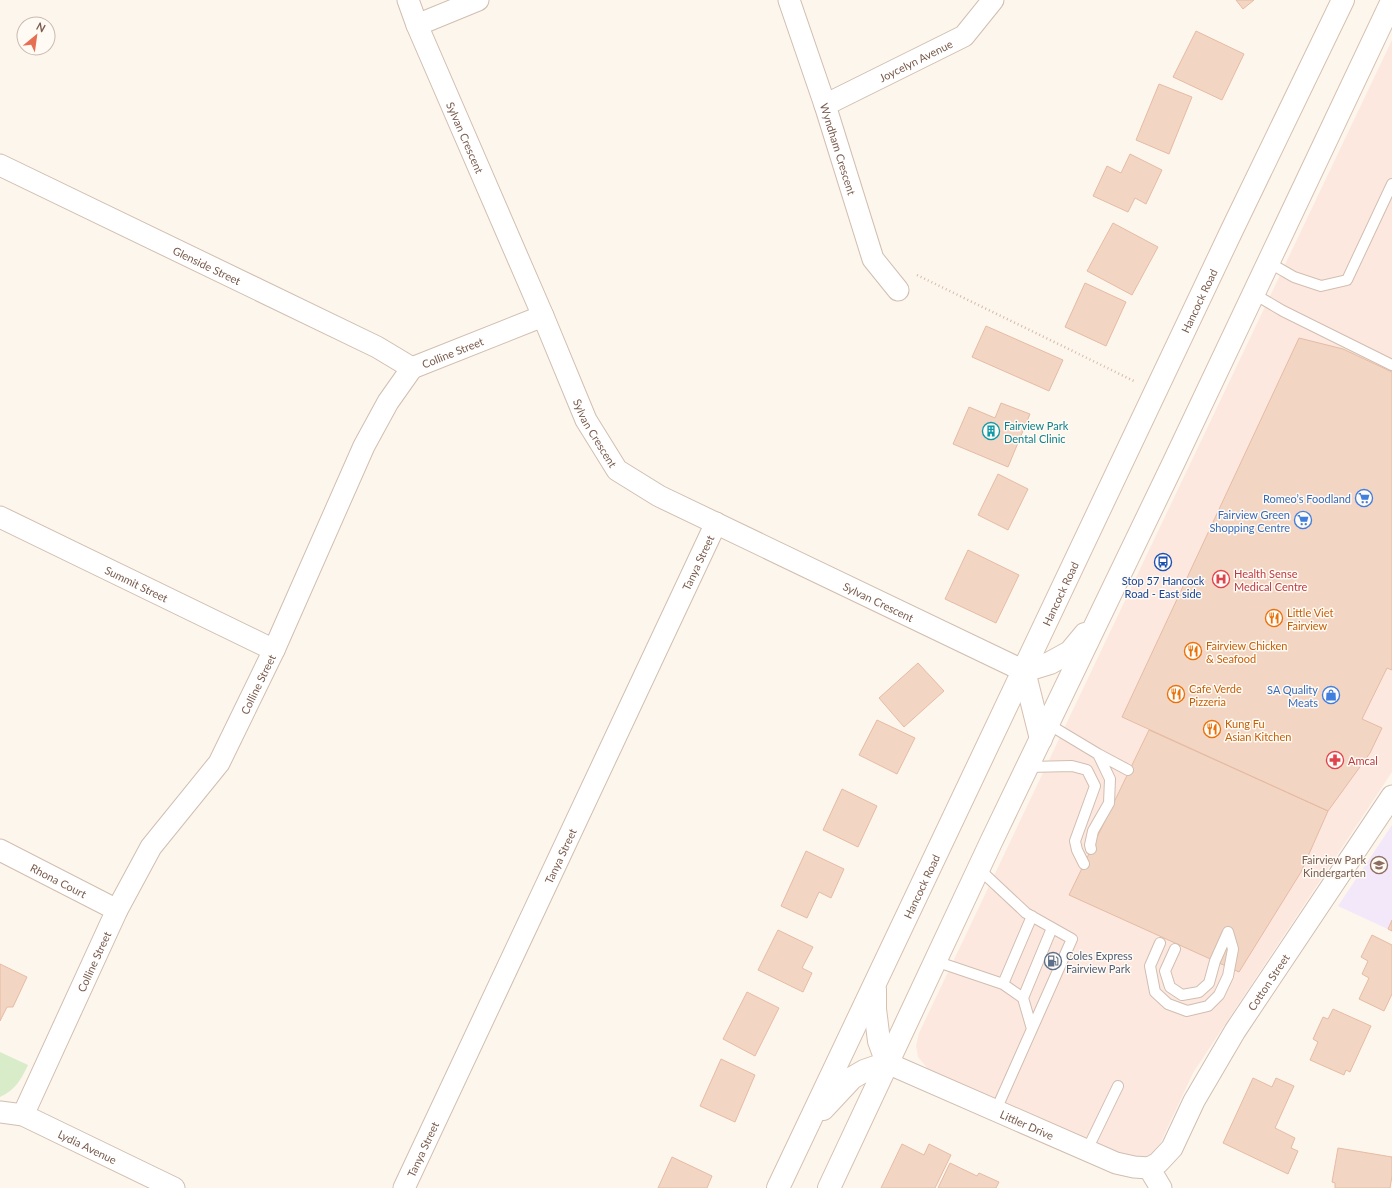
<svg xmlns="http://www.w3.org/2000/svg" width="1392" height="1188" font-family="Lato,sans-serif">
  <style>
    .commercial { fill: #fde8e0 }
    .education { fill: #f3e8fa }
    .green { fill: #d8ecc9 }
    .building { fill: #f3d5c3; stroke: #e6bba3 }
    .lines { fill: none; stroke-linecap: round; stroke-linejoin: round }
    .lane-casing { stroke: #d1beb0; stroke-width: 12 }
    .street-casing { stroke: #d1beb0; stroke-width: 23 }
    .secondary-casing { stroke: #d6c0b0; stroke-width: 24 }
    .path { stroke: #d9b8a5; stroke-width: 2.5; stroke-dasharray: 1 3; stroke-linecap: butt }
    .lane { stroke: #fff; stroke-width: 10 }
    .street { stroke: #fff; stroke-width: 21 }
    .secondary { stroke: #fff; stroke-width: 22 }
    .labels { text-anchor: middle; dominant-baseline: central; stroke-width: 3; stroke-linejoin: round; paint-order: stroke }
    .street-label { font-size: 11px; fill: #7a5c4d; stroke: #fffaf3 }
    .culture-label { font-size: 11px; fill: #0d838f; stroke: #fffaf3; text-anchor: start }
    .shop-label { font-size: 11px; fill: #366cbe; stroke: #fffaf3; text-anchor: end }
    .health-label { font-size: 11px; fill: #be3a42; stroke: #fffaf3; text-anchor: start }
    .transit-label { font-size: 11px; fill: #164399; stroke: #fffaf3 }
    .food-label { font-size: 11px; fill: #c56008; stroke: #fffaf3; text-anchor: start }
    .education-label { font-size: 11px; fill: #785e54; stroke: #fffaf3; text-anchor: end }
    .service-label { font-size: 11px; fill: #4e5e75; stroke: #fffaf3; text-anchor: start }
  </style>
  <rect width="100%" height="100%" fill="#fdf6ec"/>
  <path class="commercial" d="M1392,40V772L1193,1073L1160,1144L1150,1156L1132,1159L1114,1152L928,1069L918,1057L916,1046L919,1033Z"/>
  <path class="education" d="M1392,825V931L1338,906Z"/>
  <path class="green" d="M0,1052L28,1065C20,1081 16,1089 0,1097Z"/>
  <path class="building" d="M1236,0H1254L1243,9Z
    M1196,31L1244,54L1222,100L1173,77Z
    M1159,84L1192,97L1169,154L1136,140Z
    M1130,154L1162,170L1146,204L1135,198L1128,212L1093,196L1107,166L1121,173Z
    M1113,223L1158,247L1132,295L1087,271Z
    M1085,283L1126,302L1106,346L1065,327Z
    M986,326L1063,360L1049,391L972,357Z
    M1299,338L1343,349L1392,372V670L1387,668L1362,719L1382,728L1370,753L1328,811L1122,717Z
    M1001,403L1030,414L1008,467L953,444L969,407L995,418Z
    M998,474L1028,489L1008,530L978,515Z
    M968,550L1019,575L996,623L945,599Z
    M918,663L944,691L904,727L879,698Z
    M877,720L915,738L897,774L859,755Z
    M1149,730L1328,811L1301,872L1239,972L1069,895Z
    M842,789L877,806L858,847L823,830Z
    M806,851L844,869L831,898L819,892L807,918L781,906Z
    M1392,920V931L1388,929Z
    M778,930L813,947L802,968L812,973L803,992L758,970Z
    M1372,935L1392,945V994L1384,1011L1359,999L1369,978L1362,974L1368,961L1361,957Z
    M0,964L27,977L13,1007H7L0,1021Z
    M747,992L779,1008L755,1056L723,1039Z
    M1333,1009L1371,1026L1350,1072L1346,1070L1344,1075L1310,1060L1318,1042L1313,1039L1323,1017L1328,1019Z
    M721,1059L755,1075L735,1122L700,1106Z
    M1253,1078L1272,1087L1276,1078L1294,1086L1275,1128L1295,1138L1291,1148L1298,1151L1288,1174L1223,1143Z
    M902,1144L924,1155L929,1144L951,1155L935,1188H881Z
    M1338,1148L1392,1157V1176L1390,1188H1335V1183L1332,1182Z
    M672,1157L712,1176L707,1188H658Z
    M950,1163L977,1176L979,1173L999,1182L996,1188H938Z"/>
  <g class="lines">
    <g class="lane-casing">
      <path id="lane" d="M1268,262L1294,277L1321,286L1347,280L1392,184
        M1254,294L1283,311L1392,365
        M1048,724L1098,754L1128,770
        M1028,767L1072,766L1087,770L1095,786L1075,841L1077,850L1084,864
        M1091,849L1090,845L1093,831L1109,803L1110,779L1098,754
        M979,869L1026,913L1072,939L996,1110
        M1160,943L1150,966L1155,992L1168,1004L1187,1011L1208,1006L1219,995L1228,976L1233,949L1228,932
        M1175,949L1165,971L1170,987L1182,995L1199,992L1209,983L1215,961L1228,932
        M935,961L1003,984L1023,998
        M1003,984L1032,916
        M1032,1029L1023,998L1052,928
        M1087,1150L1118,1086"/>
    </g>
    <g class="street-casing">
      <g id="street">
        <path id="s1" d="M408,0L417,25L543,316L586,420L617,470L659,496L1024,671"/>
        <path id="s2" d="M789,0L825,105L873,259L898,290"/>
        <path d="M417,25L478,0"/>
        <path id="s3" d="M825,105L964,36L993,0"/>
        <path id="s4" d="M0,165L377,347L412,368"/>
        <path id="s5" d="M0,517L274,650"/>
        <path id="s6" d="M0,850L117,910"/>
        <path id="s7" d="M887,1063L1116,1163L1134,1167L1149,1168L1161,1188"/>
        <path id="s8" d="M0,1112L23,1115L174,1188"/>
        <path id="s9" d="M23,1115L117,910L151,847L219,763L274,650L364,446L388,402L412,368L543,316"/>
        <path id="s10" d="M1149,1168L1158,1163L1172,1148L1194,1101L1235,1031L1392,796"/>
        <path id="s11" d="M404,1188L716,523"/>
      </g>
    </g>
    <g class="secondary-casing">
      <g id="secondary">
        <path d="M1024,671L1050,663L1070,652L1085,634"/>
        <path d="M1024,671L1041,739"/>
        <path d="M875,990V1009L879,1041L887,1063"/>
        <path d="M823,1109L852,1078L864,1071L887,1063"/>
        <path id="s12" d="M778,1188L1231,232L1343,0"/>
        <path d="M829,1188L992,840L1173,464L1392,1"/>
      </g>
    </g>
    <path class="path" d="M917,275L1134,381"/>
    <use href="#lane" class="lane"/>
    <use href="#street" class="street"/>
    <use href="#secondary" class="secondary"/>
  </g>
  <defs>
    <g id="building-ring" transform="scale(0.9)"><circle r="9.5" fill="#fffaf3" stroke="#0f9aa8" stroke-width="1.5"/><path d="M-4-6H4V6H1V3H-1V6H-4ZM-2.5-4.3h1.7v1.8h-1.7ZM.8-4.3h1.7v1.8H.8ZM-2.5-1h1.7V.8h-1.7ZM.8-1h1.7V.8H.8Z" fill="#0f9aa8"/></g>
    <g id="supermarket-ring" transform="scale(0.9)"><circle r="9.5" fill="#fffaf3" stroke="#3f7fe0" stroke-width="1.5"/><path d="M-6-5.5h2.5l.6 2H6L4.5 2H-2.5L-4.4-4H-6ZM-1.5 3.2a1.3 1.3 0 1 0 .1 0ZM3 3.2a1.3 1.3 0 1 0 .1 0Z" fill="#3f7fe0"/></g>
    <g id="bus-ring" transform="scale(0.9)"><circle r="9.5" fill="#fffaf3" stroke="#1a4fb4" stroke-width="1.5"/><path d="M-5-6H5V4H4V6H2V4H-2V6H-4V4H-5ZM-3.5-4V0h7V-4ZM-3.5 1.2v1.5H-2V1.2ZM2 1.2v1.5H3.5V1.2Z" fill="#1a4fb4"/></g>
    <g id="hospital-ring" transform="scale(0.9)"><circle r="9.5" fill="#fffaf3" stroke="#e0444e" stroke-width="1.5"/><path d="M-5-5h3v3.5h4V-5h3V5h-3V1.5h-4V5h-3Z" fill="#e0444e"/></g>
    <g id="restaurant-ring" transform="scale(0.9)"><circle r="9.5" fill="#fffaf3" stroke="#e8710a" stroke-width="1.5"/><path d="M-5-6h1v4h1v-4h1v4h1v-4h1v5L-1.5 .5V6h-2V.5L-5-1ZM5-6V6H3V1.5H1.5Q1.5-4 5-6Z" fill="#e8710a"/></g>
    <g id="shop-ring" transform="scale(0.9)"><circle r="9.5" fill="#fffaf3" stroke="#3f7fe0" stroke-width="1.5"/><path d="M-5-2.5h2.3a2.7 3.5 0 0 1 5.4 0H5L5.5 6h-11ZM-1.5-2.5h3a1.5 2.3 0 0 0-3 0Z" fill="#3f7fe0"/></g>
    <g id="pharmacy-ring" transform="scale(0.9)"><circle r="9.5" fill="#fffaf3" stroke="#e0444e" stroke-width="1.5"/><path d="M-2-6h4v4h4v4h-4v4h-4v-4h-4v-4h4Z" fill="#e0444e"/></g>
    <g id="school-ring" transform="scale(0.9)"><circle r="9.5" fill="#fffaf3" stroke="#8d6e63" stroke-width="1.5"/><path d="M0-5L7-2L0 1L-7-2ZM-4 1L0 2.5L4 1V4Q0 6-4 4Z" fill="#8d6e63"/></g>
    <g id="fuel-ring" transform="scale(0.9)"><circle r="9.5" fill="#fffaf3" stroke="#5c6f8a" stroke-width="1.5"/><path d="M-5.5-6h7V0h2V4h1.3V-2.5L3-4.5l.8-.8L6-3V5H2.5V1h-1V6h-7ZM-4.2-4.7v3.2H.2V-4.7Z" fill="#5c6f8a"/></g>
  </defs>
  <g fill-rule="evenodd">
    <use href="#building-ring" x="991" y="431"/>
    <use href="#supermarket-ring" x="1364" y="498"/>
    <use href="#supermarket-ring" x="1303" y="520"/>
    <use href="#bus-ring" x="1163" y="562"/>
    <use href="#hospital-ring" x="1221" y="579"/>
    <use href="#restaurant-ring" x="1274" y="618"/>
    <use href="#restaurant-ring" x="1193" y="651"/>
    <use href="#restaurant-ring" x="1176" y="694"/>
    <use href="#shop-ring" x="1331" y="695"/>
    <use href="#restaurant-ring" x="1212" y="729"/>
    <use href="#pharmacy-ring" x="1335" y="760"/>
    <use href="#school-ring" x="1379" y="865"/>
    <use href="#fuel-ring" x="1053" y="961"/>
  </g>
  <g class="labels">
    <g class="street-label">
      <text stroke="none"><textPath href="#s3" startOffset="101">Joycelyn Avenue</textPath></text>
      <text stroke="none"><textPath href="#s1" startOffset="149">Sylvan Crescent</textPath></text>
      <text stroke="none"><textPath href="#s2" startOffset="157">Wyndham Crescent</textPath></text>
      <text stroke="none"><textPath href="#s4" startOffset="230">Glenside Street</textPath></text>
      <text stroke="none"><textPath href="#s12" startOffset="982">Hancock Road</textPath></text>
      <text stroke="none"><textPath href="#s9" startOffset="889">Colline Street</textPath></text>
      <text stroke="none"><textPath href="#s1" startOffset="472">Sylvan Crescent</textPath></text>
      <text stroke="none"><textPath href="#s11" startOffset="691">Tanya Street</textPath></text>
      <text stroke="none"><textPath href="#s5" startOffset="152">Summit Street</textPath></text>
      <text stroke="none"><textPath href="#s12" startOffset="658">Hancock Road</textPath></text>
      <text stroke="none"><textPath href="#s1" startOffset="808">Sylvan Crescent</textPath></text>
      <text stroke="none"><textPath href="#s9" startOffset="493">Colline Street</textPath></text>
      <text stroke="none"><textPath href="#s11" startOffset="367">Tanya Street</textPath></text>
      <text stroke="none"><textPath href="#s6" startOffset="66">Rhona Court</textPath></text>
      <text stroke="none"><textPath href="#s12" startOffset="334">Hancock Road</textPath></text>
      <text stroke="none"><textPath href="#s9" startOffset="169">Colline Street</textPath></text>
      <text stroke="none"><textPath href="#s10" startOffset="223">Cotton Street</textPath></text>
      <text stroke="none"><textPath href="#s7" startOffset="153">Littler Drive</textPath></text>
      <text stroke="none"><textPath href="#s8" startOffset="95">Lydia Avenue</textPath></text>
      <text stroke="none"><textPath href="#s11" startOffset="43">Tanya Street</textPath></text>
    </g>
    <g class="culture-label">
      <text x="1004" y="425">Fairview Park<tspan x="1004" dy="13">Dental Clinic</tspan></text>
    </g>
    <g class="shop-label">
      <text x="1351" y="498">Romeo’s Foodland</text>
      <text x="1290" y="514">Fairview Green<tspan x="1290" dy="13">Shopping Centre</tspan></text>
      <text x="1318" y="689">SA Quality<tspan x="1318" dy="13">Meats</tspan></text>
    </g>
    <g class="health-label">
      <text x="1234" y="573">Health Sense<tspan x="1234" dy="13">Medical Centre</tspan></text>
      <text x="1348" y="760">Amcal</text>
    </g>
    <g class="transit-label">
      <text x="1163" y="580">Stop 57 Hancock<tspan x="1163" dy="13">Road - East side</tspan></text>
    </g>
    <g class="food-label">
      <text x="1287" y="612">Little Viet<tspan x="1287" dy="13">Fairview</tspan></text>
      <text x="1206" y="645">Fairview Chicken<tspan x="1206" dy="13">&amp; Seafood</tspan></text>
      <text x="1189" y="688">Cafe Verde<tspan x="1189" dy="13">Pizzeria</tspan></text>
      <text x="1225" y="723">Kung Fu<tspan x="1225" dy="13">Asian Kitchen</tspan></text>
    </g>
    <g class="education-label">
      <text x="1366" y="859">Fairview Park<tspan x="1366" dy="13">Kindergarten</tspan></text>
    </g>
    <g class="service-label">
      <text x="1066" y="955">Coles Express<tspan x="1066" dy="13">Fairview Park</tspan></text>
    </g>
  </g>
  <g transform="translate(36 36) rotate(29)"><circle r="19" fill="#fffaf3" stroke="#cabbb1"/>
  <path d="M0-3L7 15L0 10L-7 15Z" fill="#e76f51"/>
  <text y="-6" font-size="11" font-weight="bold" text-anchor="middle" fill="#7a5c4d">N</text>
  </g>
</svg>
